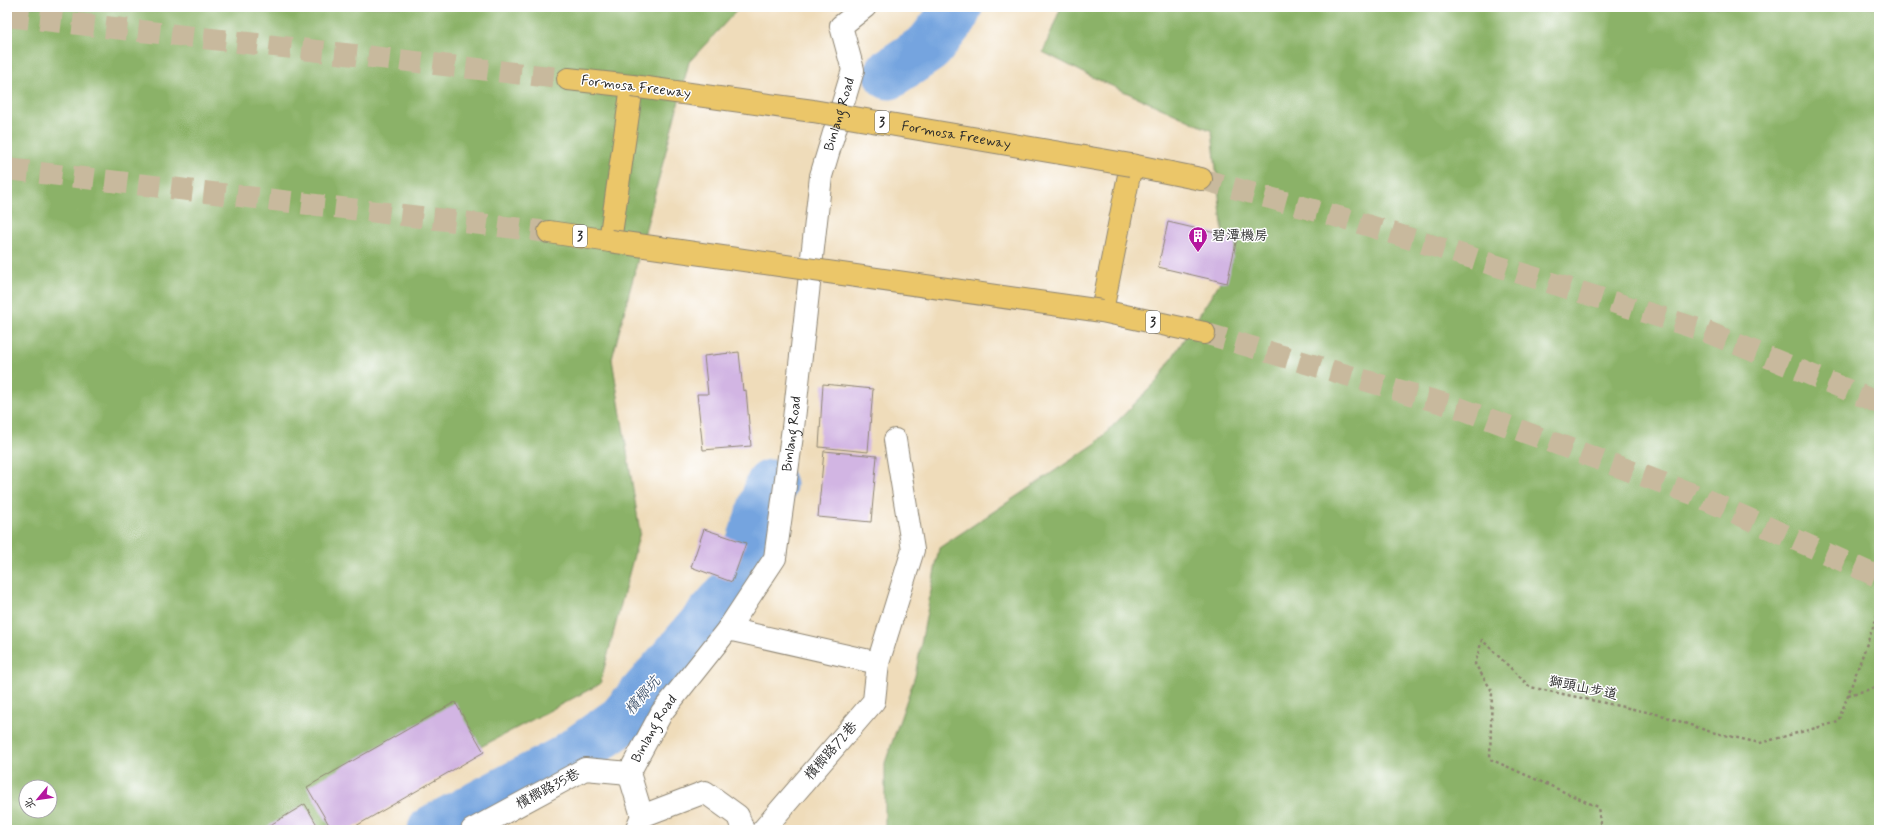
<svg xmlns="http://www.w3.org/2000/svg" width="1886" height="837" font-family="Mynerve,'LXGW WenKai TC',sans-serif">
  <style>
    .forest { fill: #8bb267; stroke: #5b6e49; fill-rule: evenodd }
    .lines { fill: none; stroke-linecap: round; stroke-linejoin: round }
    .river { stroke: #75a4df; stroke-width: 51 }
    .building { fill: #d2b5e3 }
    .highway-tunnel { stroke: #c8b99d; stroke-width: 22; stroke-dasharray: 22 11; stroke-linecap: butt }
    .minor-casing { stroke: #8d8472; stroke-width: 24 }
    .highway-casing { stroke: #8d8472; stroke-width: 24 }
    .path { stroke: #8d8472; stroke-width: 2.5; stroke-dasharray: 3 3; stroke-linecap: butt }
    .minor { stroke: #fff; stroke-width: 22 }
    .highway { stroke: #ebc669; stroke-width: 22 }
    .highway-bridge-casing { stroke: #8d8472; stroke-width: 24; stroke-linecap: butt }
    .highway-bridge { stroke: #ebc669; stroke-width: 22 }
    .labels { text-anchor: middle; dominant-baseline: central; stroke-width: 3; stroke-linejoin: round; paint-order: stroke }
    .shield { fill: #fff; stroke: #6b6b6b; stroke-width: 1 }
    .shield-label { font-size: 13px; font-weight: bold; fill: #2b2b2b }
    .street-label { font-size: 14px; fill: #2b2b2b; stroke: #fff }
    .poi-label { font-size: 14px; fill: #2b2b2b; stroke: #fff; text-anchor: start }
    .water-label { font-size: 15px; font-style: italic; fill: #495b73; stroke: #fff }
  </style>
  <rect width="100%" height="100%" fill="#fff"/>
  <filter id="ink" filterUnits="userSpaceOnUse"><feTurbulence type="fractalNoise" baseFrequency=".025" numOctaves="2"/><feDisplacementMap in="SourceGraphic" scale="8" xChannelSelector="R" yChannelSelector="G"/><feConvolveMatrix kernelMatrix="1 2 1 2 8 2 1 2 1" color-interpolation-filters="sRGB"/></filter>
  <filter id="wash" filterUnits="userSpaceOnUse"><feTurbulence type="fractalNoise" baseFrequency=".012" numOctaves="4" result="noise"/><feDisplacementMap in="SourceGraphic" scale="16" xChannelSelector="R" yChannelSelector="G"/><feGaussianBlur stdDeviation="0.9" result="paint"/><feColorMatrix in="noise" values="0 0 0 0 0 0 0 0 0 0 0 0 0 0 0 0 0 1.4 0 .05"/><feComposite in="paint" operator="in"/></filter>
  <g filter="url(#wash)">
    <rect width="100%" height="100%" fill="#efdcba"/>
    <path class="forest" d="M7,7H740L689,62L612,359L640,532L600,684L323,830H7ZM26,787H50V811H26Z
      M1061,7H1879V830H885V763L915,676L939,548L1095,444L1158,380L1227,271L1212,131L1090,76L1043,52Z"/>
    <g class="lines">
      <path class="river" d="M889,74L929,47L953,16L957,7
        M433,830L564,761L622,720L737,586L771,485"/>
    </g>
    <g id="blocks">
      <path class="building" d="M1168,222L1237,238L1227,283L1158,267Z
        M739,352L743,391L746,390L751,446L703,450L697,394H708L704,356Z
        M823,384L873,389L868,452L819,447Z
        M824,451L877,456L871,522L818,517Z
        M704,529L746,543L732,582L691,567Z
        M455,702L484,752L349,830H332L307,787Z
        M305,804L320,830H262Z"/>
    </g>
  </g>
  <g filter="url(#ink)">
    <use href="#blocks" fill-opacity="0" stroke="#8d8472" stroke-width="1"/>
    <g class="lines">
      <path class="highway-tunnel" d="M7,16L568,79
        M7,169L549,232
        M1201,179L1357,222L1705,331L1879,403
        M1204,333L1459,408L1693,494L1879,577"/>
      <g class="minor-casing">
        <g id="minor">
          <path d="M728,629L878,663L913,550L895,440"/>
          <path d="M642,816L705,792L738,816L743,830"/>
          <path d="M472,830L585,769L629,773"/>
          <path id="s1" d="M636,830L642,816L629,773L662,712L728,629L775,558L793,428L821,176L853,70L841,26L865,7"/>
          <path d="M763,830L874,701L878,663"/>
        </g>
      </g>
      <g class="highway-casing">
        <path id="highway" d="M1201,179L1131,165L1102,311L1204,333
          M549,232L610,241L632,86L568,79"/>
      </g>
      <path class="path" d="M1848,695L1879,687
        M1601,830L1598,807L1490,759L1492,691L1475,664L1482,640L1530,687L1661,715L1711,732L1760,743L1838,722L1879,611"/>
      <use href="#minor" class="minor"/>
      <use href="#highway" class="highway"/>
      <g class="highway-bridge-casing">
        <g id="highway-bridge">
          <path id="s2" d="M632,86L813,111L1131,165"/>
          <path d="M610,241L1102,311"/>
        </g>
      </g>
      <use href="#highway-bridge" class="highway-bridge"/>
    </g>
  </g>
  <defs>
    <g id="building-pin" transform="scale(1)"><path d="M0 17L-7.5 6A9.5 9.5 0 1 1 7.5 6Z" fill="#b5179e" stroke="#fff"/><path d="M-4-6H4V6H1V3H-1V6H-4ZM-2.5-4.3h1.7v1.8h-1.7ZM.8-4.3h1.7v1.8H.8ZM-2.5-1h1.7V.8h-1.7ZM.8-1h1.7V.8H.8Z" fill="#fff"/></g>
  </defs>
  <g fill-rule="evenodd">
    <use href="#building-pin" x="1198" y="236"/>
  </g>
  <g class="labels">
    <g class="shield">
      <rect x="875" y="111" width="14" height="22" rx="3"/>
      <rect x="573" y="225" width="14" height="22" rx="3"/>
      <rect x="1146" y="311" width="14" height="22" rx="3"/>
    </g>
    <g class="shield-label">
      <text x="882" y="122">3</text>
      <text x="580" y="236">3</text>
      <text x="1153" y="322">3</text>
    </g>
    <g class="street-label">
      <text transform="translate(636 87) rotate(7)">Formosa Freeway</text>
      <text stroke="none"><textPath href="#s1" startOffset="770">Binlang Road</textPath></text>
      <text stroke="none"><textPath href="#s2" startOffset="328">Formosa Freeway</textPath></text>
      <text stroke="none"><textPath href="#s1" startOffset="446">Binlang Road</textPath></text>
      <text transform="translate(1583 688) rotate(12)">獅頭山步道</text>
      <text stroke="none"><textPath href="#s1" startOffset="111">Binlang Road</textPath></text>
      <text transform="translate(831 751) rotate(-49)">檳榔路72巷</text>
      <text transform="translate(548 789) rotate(-28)">檳榔路35巷</text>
    </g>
    <g class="poi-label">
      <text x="1212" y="236">碧潭機房</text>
    </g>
    <g class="water-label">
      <text transform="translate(643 696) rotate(-49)">檳榔坑</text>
    </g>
  </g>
  <rect width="1886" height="837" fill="none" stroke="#fff" stroke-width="24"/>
  <g transform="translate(38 799) rotate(241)"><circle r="19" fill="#ffffff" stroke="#aaaaaa"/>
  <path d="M0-3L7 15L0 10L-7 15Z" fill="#b5179e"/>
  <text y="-6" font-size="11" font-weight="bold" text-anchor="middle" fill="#2b2b2b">北</text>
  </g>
</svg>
